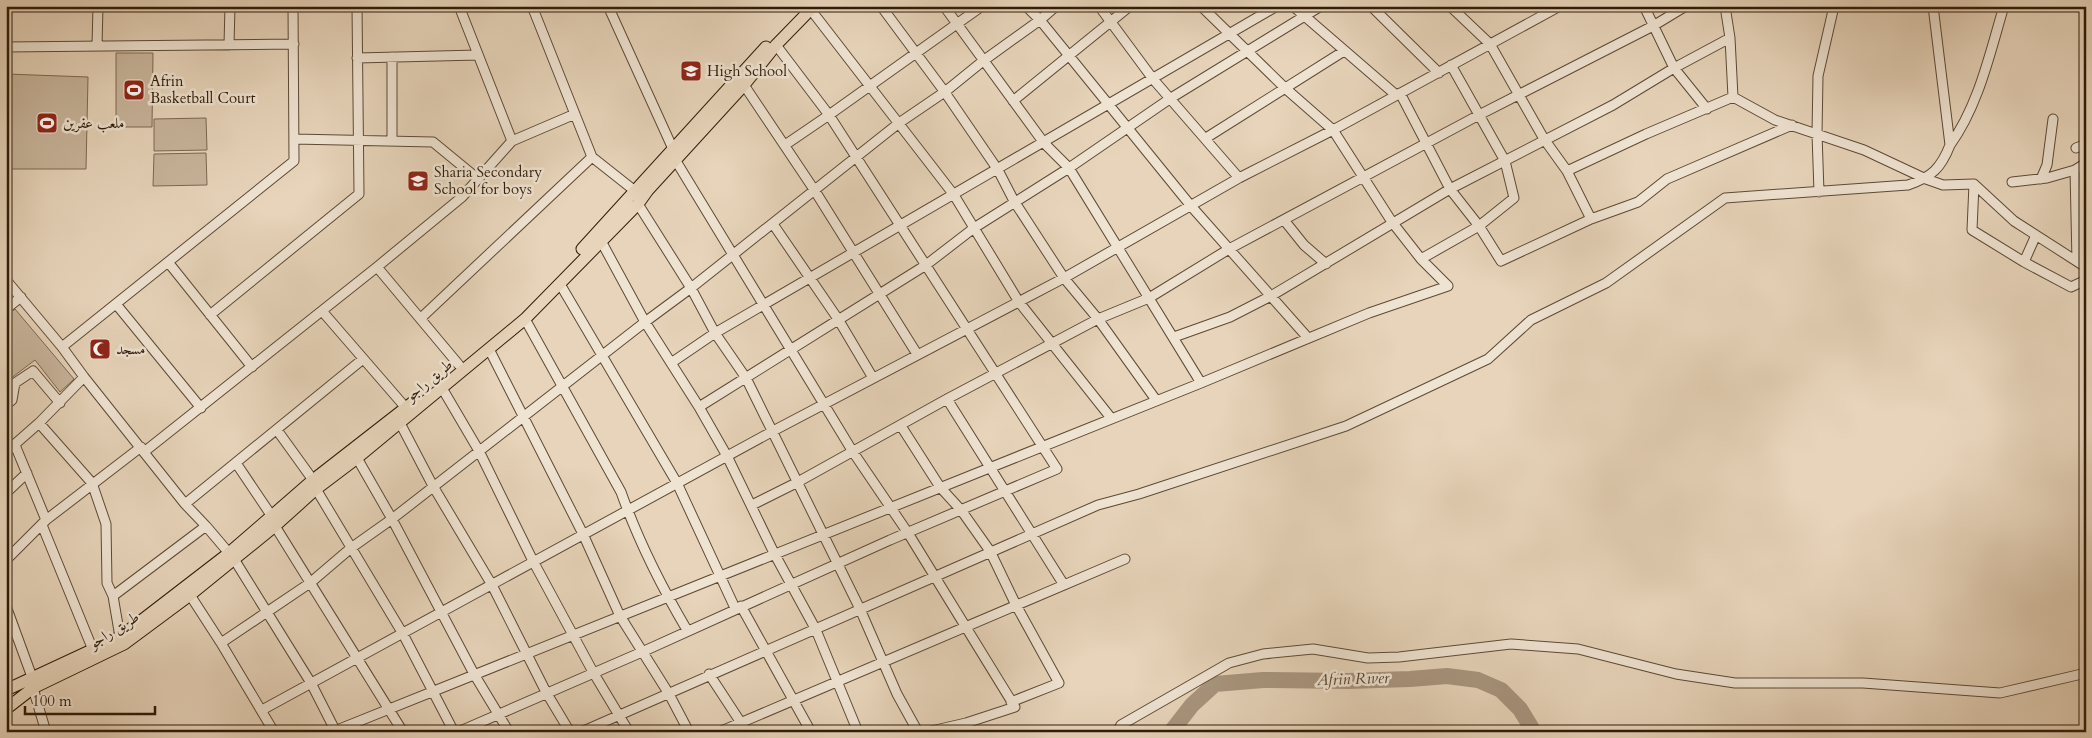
<svg xmlns="http://www.w3.org/2000/svg" width="2092" height="738" font-family="Cardo,Amiri,serif">
  <style>
    .green { fill: #c8b59c; stroke: #7c6853 }
    .lines { fill: none; stroke-linecap: round; stroke-linejoin: round }
    .river { stroke: #a8957e; stroke-width: 16 }
    .minor-casing { stroke: #5d4a36; stroke-width: 11 }
    .major-casing { stroke: #2f1c0a; stroke-width: 13 }
    .minor { stroke: #efe3d2; stroke-width: 9 }
    .major { stroke: #e7d4ba; stroke-width: 11 }
    .labels { text-anchor: middle; dominant-baseline: central; stroke-width: 5; stroke-linejoin: round; paint-order: stroke }
    .poi-label { font-size: 15px; fill: #2f1c0a; stroke: #efe3d2; text-anchor: start }
    .street-label { font-size: 15px; fill: #2f1c0a; stroke: #efe3d2 }
    .water-label { font-size: 16px; font-style: italic; fill: #594633; stroke: #efe3d2 }
  </style>
  <rect width="100%" height="100%" fill="#e7d4ba"/>
  <filter id="stains"><feTurbulence type="fractalNoise" baseFrequency=".004" numOctaves="4"/><feColorMatrix values="0 0 0 0 .2 0 0 0 0 .09 0 0 0 0 .02 0 0 0 .5 -.17"/></filter>
  <radialGradient id="worn" r=".72"><stop offset=".6" stop-color="#630" stop-opacity="0"/><stop offset="1" stop-color="#630" stop-opacity=".3"/></radialGradient>
  <path class="green" d="M116,53H153L152,127H116Z
    M6,74L88,77L86,169H6Z
    M206,118L207,150L154,151V119Z
    M206,153L207,185L153,186L154,154Z
    M15,309L74,379L60,392L35,360L10,379L8,397L6,399V316Z"/>
  <g class="lines">
    <path class="river" d="M1171,732L1192,705L1215,684L1263,680L1348,681L1410,679L1447,676L1478,680L1501,690L1520,709L1534,732"/>
    <g class="minor-casing">
      <path id="minor" d="M459,6L512,141
        M532,6L592,157L635,191
        M608,6L673,149
        M881,6L944,91L998,170L1014,201L1064,278L1098,319L1156,400
        M944,6L1044,143L1069,168L1201,383
        M1026,6L1040,20L1191,206L1308,338
        M1099,6L1153,79L1239,178
        M1293,6L1396,95
        M1371,6L1439,73
        M1644,6L1674,68L1707,109
        M1725,6L1730,38L1733,97
        M811,10L954,195L1019,302L1111,418
        M229,45L230,6
        M97,46L98,6
        M6,47L294,44
        M357,58L478,55
        M744,85L815,191L917,354
        M1400,93L1450,189L1479,226L1501,261L1591,219L1567,171L1544,139L1490,44L1450,6
        M1733,97L1775,120L1864,150L1926,179L1943,185L1974,184L2014,221L2081,264L2086,265
        M1013,101L1130,6
        M1206,138L1344,51
        M294,139L433,142L478,179
        M392,141V57
        M785,145L829,115L982,6
        M1950,145C1979,105 1990,52 2004,6
        M2076,148L2086,144
        M676,161L853,452L908,533L1015,707L966,723L927,732
        M1567,171L1646,134L1733,97
        M2041,179L2047,165L2053,119
        M2012,182L2047,178L2075,170
        M1974,184L1972,230L2024,262L2071,287L2086,280
        M1819,192L1817,134L1818,76L1834,6
        M638,204L691,288L715,333L746,378L860,609L897,694L918,732
        M1591,219L1638,202L1667,179L1792,125
        M1284,220L1304,245L1326,264
        M773,224L838,319L873,378
        M601,241L645,322L699,407L727,456L774,553L816,630L858,732
        M1421,259L1479,226L1514,198L1505,161L1451,65
        M2077,261L2075,170L2086,163
        M168,262L252,367
        M2024,262L2036,235
        M377,267L459,365
        M6,280L62,347L84,377L185,504L206,526L234,559L311,683L336,732
        M560,284L677,483L735,608
        M116,304L201,408
        M6,309L21,297
        M322,311L406,408
        M210,315L359,194L357,6
        M421,318L592,157
        M525,319L621,492C638,540 661,586 687,630
        M1174,337L1230,317L1271,296L1450,189L1613,105L1674,68L1730,38
        M62,347L294,161L293,6
        M489,349L583,534L620,616L669,694L689,732
        M671,363L715,333L1277,6
        M442,388L479,451L533,561L593,672L629,732
        M947,399L1064,585
        M6,405L12,400L15,383L33,371L60,403
        M699,407L926,265L974,228L1069,168L1171,98L1321,6
        M39,423L92,483L106,524L107,583L113,596L120,637L122,641
        M400,423L433,486L492,585L546,692L570,732
        M901,426L940,487L961,510L990,551L1016,605L1059,683L1011,702
        M277,430L313,480L316,489L403,634L454,732
        M15,445L46,520
        M6,452L39,423L84,377
        M144,452L377,267L462,197L512,141L575,114
        M357,458L392,519L474,674L509,732
        M236,463L271,515L275,526L403,732
        M6,493L27,473
        M185,504L363,359
        M752,505L796,483L947,399L1098,319L1149,298L1229,249L1479,115L1653,26L1686,6
        M42,525L93,650
        M6,560L46,520L141,447
        M190,595L221,643L274,732
        M113,596L206,526
        M6,606L32,677
        M741,606L811,732
        M221,643L310,583L351,548L392,519L645,322L691,288L899,123L946,91L983,61L1040,20L1056,6
        M709,674L747,732
        M33,688L46,732
        M262,710L773,431L1064,278L1239,178L1333,130L1560,6
        M332,732L1201,383L1369,313L1448,286L1421,259L1392,222L1333,130L1285,88L1201,6
        M458,732L642,652L890,540L1057,469L829,115L776,45
        M581,732L1098,505L1139,494L1346,426L1488,359L1531,320L1606,283L1725,198L1908,185C1932,177 1941,168 1950,145L1933,6
        M719,732L1125,559
        M1117,732L1121,725L1229,663L1263,654L1313,649L1368,658L1399,657L1511,644L1578,649L1676,674L1735,683H1863L2000,693L2086,673"/>
    </g>
    <g class="major-casing">
      <path id="major" d="M582,249L766,47
        M6,690L120,637L229,553L313,480L417,399
        M6,709L33,688L124,644L190,595L275,526L316,489L357,458L525,319L638,204L648,190L744,85L776,45L814,6"/>
    </g>
    <use href="#minor" class="minor"/>
    <use href="#major" class="major"/>
  </g>
  <defs>
    <g id="school-square" transform="scale(1.125)"><rect x="-9" y="-9" width="18" height="18" rx="4" fill="#8f2418" stroke="#efe3d2"/><path d="M0-5L7-2L0 1L-7-2ZM-4 1L0 2.5L4 1V4Q0 6-4 4Z" fill="#fff"/></g>
    <g id="stadium-square" transform="scale(1.125)"><rect x="-9" y="-9" width="18" height="18" rx="4" fill="#8f2418" stroke="#efe3d2"/><path d="M0-5a6.5 5 0 1 0 0 10a6.5 5 0 1 0 0-10ZM-3.5-1.8h7v3.6h-7Z" fill="#fff"/></g>
    <g id="mosque-square" transform="scale(1.125)"><rect x="-9" y="-9" width="18" height="18" rx="4" fill="#8f2418" stroke="#efe3d2"/><path d="M3.5-4.9A6 6 0 1 0 3.5 4.9A5 5 0 1 1 3.5-4.9Z" fill="#fff"/></g>
  </defs>
  <g fill-rule="evenodd">
    <use href="#school-square" x="691" y="71"/>
    <use href="#stadium-square" x="134" y="90"/>
    <use href="#stadium-square" x="47" y="123"/>
    <use href="#school-square" x="418" y="181"/>
    <use href="#mosque-square" x="100" y="349"/>
  </g>
  <g class="labels">
    <g class="poi-label">
      <text x="707" y="71">High School</text>
      <text x="150" y="81">Afrin<tspan x="150" dy="17">Basketball Court</tspan></text>
      <text x="63" y="123">ملعب عفرين</text>
      <text x="434" y="172">Sharia Secondary<tspan x="434" dy="17">School for boys</tspan></text>
      <text x="116" y="349">مسجد</text>
    </g>
    <g class="street-label">
      <text transform="translate(429 380) rotate(-40)">طريق راجو</text>
      <text transform="translate(114 630) rotate(-32)">طريق راجو</text>
    </g>
    <g class="water-label">
      <text transform="translate(1353 679) rotate(-2)">Afrin Rıver</text>
    </g>
  </g>
  <rect width="2092" height="738" fill="none" stroke="#e7d4ba" stroke-width="25"/>
  <rect x="8" y="8" width="2077" height="723" fill="none" stroke="#2f1c0a" stroke-width="2.5"/>
  <rect x="12" y="12" width="2067" height="713" fill="none" stroke="#2f1c0a"/>
  <path d="M25 706v8h130v-8" fill="none" stroke="#2f1c0a" stroke-width="2.5"/>
  <text x="32" y="706" font-size="15" fill="#2f1c0a" stroke="#efe3d2" stroke-width="4" paint-order="stroke">100 m</text>
  <rect width="100%" height="100%" filter="url(#stains)"/>
  <rect width="100%" height="100%" fill="url(#worn)"/>
</svg>
